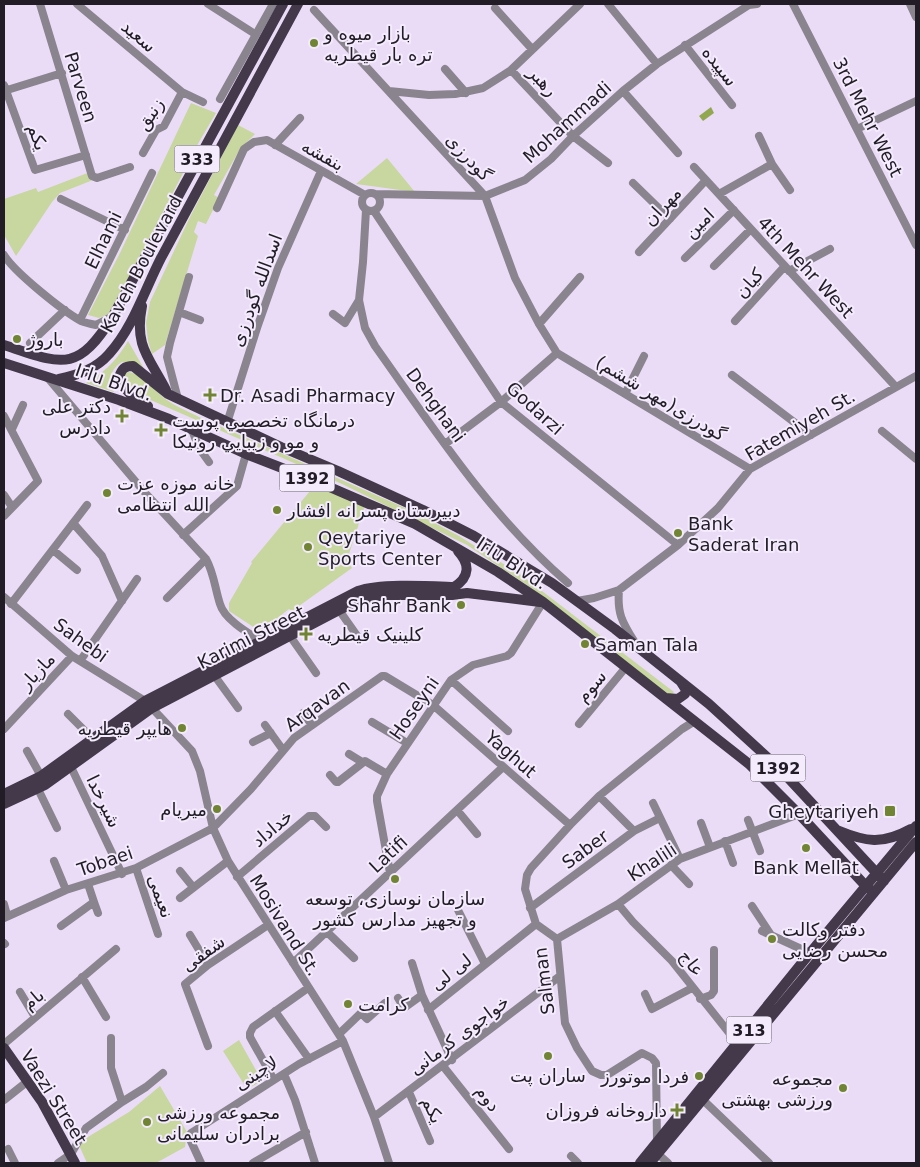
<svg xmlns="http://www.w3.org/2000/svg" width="920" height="1167" font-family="'DejaVu Sans','Noto Naskh Arabic',sans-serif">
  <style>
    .green { fill: #c7d79f }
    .water { fill: #92a850 }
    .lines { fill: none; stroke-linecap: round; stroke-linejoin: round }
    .minor { stroke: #8a848f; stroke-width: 8 }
    .major { stroke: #43394b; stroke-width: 10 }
    .poi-dot { fill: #718434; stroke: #f4ebfc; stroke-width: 2 }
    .labels { text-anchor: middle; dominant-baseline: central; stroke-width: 4; stroke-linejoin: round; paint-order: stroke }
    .shield { fill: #f4ebfc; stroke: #615a66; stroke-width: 1 }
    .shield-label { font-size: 16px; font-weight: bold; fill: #221c26 }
    .poi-label { font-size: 18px; fill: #221c26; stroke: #f4ebfc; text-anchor: start }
    .street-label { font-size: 18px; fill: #221c26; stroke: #f4ebfc }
  </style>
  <rect width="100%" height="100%" fill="#eadcf6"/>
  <path class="green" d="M191,103L216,113L199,142L128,280L109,314L99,318L88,315L120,253Z
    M238,125L255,134L240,149L214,195L219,198L206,224L198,221L194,232L198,236L165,345L152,354L148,341L146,323L150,302L190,217Z
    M387,158L415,192L356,184Z
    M90,172L93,180L60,193L52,202L16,256L4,235V199L36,188L38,192Z
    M128,341L146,372L133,363L122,362C109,370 110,379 114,392L86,383C106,371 116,361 128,341Z
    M129,372C143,375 153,389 164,398C174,406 188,411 199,417L412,511L459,536L521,575L674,692L670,697L527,585L467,545L342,484L130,391L124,386V373Z
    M315,485L365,505L347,560L352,568L292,611L289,609L280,616L281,622L263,631L258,630L229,611V603L252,563L251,562Z
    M239,1040L262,1081L247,1089L223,1051Z
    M160,1086L187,1132L185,1147L156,1163H87L78,1143L129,1112Z"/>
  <path class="water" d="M711,107L714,113L703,121L699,116Z"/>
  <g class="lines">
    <path class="minor" d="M40,4L92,176L97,178L130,167
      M77,4L182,92L203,102
      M208,4L255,34
      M608,4L657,64
      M793,4L916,245
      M910,4L916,17
      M495,8L532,49
      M314,10L485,196L515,278L539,324L557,353L750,469
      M685,45L732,105
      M445,69L466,93
      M511,70L573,136L608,163
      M4,85L35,170L86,155
      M4,91L62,73
      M389,91L429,95L455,94L483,88L511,70L580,4
      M623,91L678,153
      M220,99L273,4
      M857,129L916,101
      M275,145L300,118
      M143,153L156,130L164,126L182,92
      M772,164L790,190
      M694,167L896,387
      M633,183L670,219
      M362 202a9 9 0 1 1 18 0a9 9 0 1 1-18 0Z
      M375,194L485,196L525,180L551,159L573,136L623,91L657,64L749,5L757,4
      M719,194L772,164L759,136
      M61,199L125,230
      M217,208L244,149L254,142L267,140L365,195
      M366,210L363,262L359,300L365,328L375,346C434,429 490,516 568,583
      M374,211L501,402L678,545
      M639,252L706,180
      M4,255C14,272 63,311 81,321C86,323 91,324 96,325L111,317
      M685,258L734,210
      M714,266L751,229
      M789,271L830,249
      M179,312L200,320
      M333,314L345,323L359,300
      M80,320L152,173
      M735,321L785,266
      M539,324L580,277
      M30,343L65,310
      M732,375L811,435
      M47,377L147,495L206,559C214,573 215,589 220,604C224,619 248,633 261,641
      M625,394L644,356
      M178,399L167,357L170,343L189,277
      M227,423L257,328L278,268L321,171
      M12,429L23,405
      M192,430L199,448L209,462
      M882,431L916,459
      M445,444L501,402L557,353
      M4,495L12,507
      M4,516L38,481L4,416
      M73,523L102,556L122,601
      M183,535L237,486L246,454
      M53,550L77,570
      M619,590C617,613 622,622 634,641
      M4,597L72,656L145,701
      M167,598L206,559
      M577,601L594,598L619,590L678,545L718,508L750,469L916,376
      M11,604L87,505
      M339,610L358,637
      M290,636L316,673
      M80,661L137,579
      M214,675L238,708
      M451,680L508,731
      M152,708L192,751L200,771L213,828L228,861L343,1041L374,1117L389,1163
      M303,713L312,725
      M68,714L93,739
      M372,722L407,743
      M579,724L626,667
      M265,725L283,750
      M4,729L72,656
      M253,742L271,733
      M27,751L41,776
      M349,754L362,762
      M71,767L122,874
      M330,775L336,782H338L365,761L387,774
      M38,789L57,828
      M599,796L634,831
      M653,803L680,859
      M457,810L477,834
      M748,820L760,851
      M701,823L710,847
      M725,841L733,863
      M54,861L66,890
      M671,865L689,884
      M136,868L158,934
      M180,871L193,887
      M390,873L377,801V796L387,774L451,680L473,665L507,656L511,653L543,602
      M237,877L309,816H315L326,827
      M180,898L228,861
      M94,902L98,913
      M4,904L7,915
      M618,904L633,922L672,961L738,1044
      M752,906L771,935
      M530,908L634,831L660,818
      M458,910L485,964
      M4,918L66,890L136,868L213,828L251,789L294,738L382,676H385L433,705L570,825
      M61,926L94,902L88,884
      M762,931L810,953
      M327,932L354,958
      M190,935L208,965
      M557,939L618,904L680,859L799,814
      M4,943L5,944
      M293,963L503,767
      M412,963L422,995L452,1060
      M82,977L106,1017
      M20,992L35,1017
      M645,994L652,1009L692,988
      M398,998L404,1008L422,995
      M700,999L711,995L714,991V950
      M428,1010L536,924
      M275,1011L309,1059
      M339,1034L361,1013L367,1019L385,1003
      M111,1038V1068L122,1102
      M4,1044L116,949
      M208,1046L185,984L208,965L268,925
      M443,1066L509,1149
      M284,1074L295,1100L315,1163
      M274,1080L250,1037V1033L253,1027L308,988
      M409,1092L430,1141
      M4,1100L28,1081
      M703,1100L769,1163
      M374,1117L560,976
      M657,1143L656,1063L652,1058L642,1053L607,1075H601L592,1071L577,1048L565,1023L557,939L536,924L525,889L527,875L531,868L570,825L599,796L682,729L695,721
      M8,1149L15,1163
      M658,1154L668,1163
      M571,1156L578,1163
      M58,1163L71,1154L86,1128L122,1102L146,1087L163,1073
      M201,1163L189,1137L191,1133L299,1064L343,1041
      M253,1163L306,1132"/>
    <path class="major" d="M142,306C134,346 149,357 166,390
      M4,345C62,364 77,374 113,316L283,4
      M4,363L119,400L169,419L246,454L318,482L415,524L498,572L543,602L749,764L799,814L863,883L874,893
      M59,379C78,375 96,369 109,354C133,328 145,289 161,258C207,173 253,88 298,4
      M148,406C135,400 124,390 119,377C122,369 124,366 133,366L168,394L281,447L338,471L423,510L474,536L552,583L615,629L709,704L779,768L884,881
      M665,698L678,699L685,694L686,690L681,682
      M4,794L41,776L145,701L358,591C380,583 429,586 454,587C470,577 470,564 458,551
      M4,804L45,785L152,708L339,610L361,600L383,595H452L467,593L540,602
      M837,830C866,842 882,845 911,829
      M4,1048L42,1102L75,1163
      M640,1163L810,953L916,826
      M650,1163L916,842"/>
  </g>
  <g class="poi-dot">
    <circle cx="314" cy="43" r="5"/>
    <circle cx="17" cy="339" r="5"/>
    <path d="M207.5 387.5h5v5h5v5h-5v5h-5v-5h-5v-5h5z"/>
    <path d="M119.5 408.5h5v5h5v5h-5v5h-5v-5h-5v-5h5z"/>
    <path d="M158.5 422.5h5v5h5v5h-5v5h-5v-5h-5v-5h5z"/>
    <circle cx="107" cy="493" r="5"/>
    <circle cx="277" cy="510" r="5"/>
    <circle cx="678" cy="533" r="5"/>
    <circle cx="308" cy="547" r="5"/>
    <circle cx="461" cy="605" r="5"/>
    <path d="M303.5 626.5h5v5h5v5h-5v5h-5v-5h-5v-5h5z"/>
    <circle cx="585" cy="644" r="5"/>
    <circle cx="182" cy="728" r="5"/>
    <circle cx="217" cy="809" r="5"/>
    <rect x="884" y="805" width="12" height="12" rx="2.5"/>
    <circle cx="806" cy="848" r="5"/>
    <circle cx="395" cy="879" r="5"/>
    <circle cx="772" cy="939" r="5"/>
    <circle cx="348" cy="1004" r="5"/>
    <circle cx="548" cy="1056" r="5"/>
    <circle cx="699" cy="1076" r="5"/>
    <circle cx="843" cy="1088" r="5"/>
    <path d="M674.5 1102.5h5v5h5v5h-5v5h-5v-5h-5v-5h5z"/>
    <circle cx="147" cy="1122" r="5"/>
  </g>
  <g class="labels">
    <g class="shield">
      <rect x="174.5" y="145.5" width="45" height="27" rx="4"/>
      <rect x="279.5" y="464.5" width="55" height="27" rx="4"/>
      <rect x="750.5" y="754.5" width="55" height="27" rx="4"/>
      <rect x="726.5" y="1016.5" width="45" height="27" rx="4"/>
    </g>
    <g class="shield-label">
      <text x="197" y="159">333</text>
      <text x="307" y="478">1392</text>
      <text x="778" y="768">1392</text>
      <text x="749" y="1030">313</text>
    </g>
    <g class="poi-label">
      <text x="324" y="33">بازار میوه و<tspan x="324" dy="21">تره بار قیطریه</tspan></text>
      <text x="27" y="339">باروژ</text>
      <text x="220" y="395">Dr. Asadi Pharmacy</text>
      <text x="111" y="406" text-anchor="end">دکتر علی<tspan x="111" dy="21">دادرس</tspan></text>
      <text x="172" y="420">درمانگاه تخصصي پوست<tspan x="172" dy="21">و مو و زيبايي رونيكا</tspan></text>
      <text x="117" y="483">خانه موزه عزت<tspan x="117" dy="21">الله انتظامی</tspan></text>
      <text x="287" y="510">دبیرستان پسرانه افشار</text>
      <text x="688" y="523">Bank<tspan x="688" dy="21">Saderat Iran</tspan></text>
      <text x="318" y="537">Qeytariye<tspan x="318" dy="21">Sports Center</tspan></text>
      <text x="451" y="605" text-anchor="end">Shahr Bank</text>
      <text x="317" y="634">کلینیک قیطریه</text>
      <text x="595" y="644">Saman Tala</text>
      <text x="172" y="728" text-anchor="end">هایپر قیطریه</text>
      <text x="207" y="809" text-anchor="end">میریام</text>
      <text x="879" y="811" text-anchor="end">Gheytariyeh</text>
      <text x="806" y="867" text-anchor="middle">Bank Mellat</text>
      <text x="395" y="898" text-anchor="middle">سازمان نوسازی، توسعه<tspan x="395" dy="21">و تجهیز مدارس کشور</tspan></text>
      <text x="782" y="929">دفتر وکالت<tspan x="782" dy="21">محسن رضایی</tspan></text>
      <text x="358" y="1004">کرامت</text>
      <text x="548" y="1075" text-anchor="middle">ساران پت</text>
      <text x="689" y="1076" text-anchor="end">فردا موتورز</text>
      <text x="833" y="1078" text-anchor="end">مجموعه<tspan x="833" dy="21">ورزشی بهشتی</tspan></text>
      <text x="667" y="1110" text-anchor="end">داروخانه فروزان</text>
      <text x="157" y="1112">مجموعه ورزشی<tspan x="157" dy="21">برادران سلیمانی</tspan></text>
    </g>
    <g class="street-label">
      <text transform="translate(139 36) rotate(40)">سعید</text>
      <text transform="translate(720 66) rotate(52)">سپیده</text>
      <text transform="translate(543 81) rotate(47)">رهبر</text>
      <text transform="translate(81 87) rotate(73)">Parveen</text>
      <text transform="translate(150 114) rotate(-56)">زنبق</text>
      <text transform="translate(868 117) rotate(63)">3rd Mehr West</text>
      <text transform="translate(567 122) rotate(-42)">Mohammadi</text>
      <text transform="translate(38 137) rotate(71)">یکم</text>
      <text transform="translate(323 155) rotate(29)">بنفشه</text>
      <text transform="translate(469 157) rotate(47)">گودرزی</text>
      <text transform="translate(662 206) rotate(-47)">مهران</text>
      <text transform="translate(699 223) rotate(-44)">امین</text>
      <text transform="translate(103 240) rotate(-64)">Elhami</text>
      <text transform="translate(141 264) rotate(-62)">Kaveh Boulevard</text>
      <text transform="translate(806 267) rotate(47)">4th Mehr West</text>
      <text transform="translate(749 283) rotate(-48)">کیان</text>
      <text transform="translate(256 290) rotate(-70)">اسدالله گودرزی</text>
      <text transform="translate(114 382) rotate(19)">Irlu Blvd.</text>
      <text transform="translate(661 398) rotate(31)">گودرزی(مهر ششم)</text>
      <text transform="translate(436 405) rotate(54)">Dehghani</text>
      <text transform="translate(535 408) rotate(42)">Godarzi</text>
      <text transform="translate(800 425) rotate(-30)">Fatemiyeh St.</text>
      <text transform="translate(512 563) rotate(33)">Irlu Blvd.</text>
      <text transform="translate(251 637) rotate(-27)">Karimi Street</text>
      <text transform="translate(81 640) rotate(36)">Sahebi</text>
      <text transform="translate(37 671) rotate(-47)">مازیار</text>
      <text transform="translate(591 686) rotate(-50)">سوم</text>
      <text transform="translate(317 705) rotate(-36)">Arqavan</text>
      <text transform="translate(414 708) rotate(-55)">Hoseyni</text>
      <text transform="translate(511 754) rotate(41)">Yaghut</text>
      <text transform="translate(104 801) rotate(64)">شیرخدا</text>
      <text transform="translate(272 828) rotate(-40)">خداداد</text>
      <text transform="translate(585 849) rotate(-36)">Saber</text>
      <text transform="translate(388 854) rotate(-43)">Latifi</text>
      <text transform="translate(105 861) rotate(-19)">Tobaei</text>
      <text transform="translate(652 862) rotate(-33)">Khalili</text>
      <text transform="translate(161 896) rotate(71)">نعیمی</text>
      <text transform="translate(285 925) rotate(58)">Mosivand St.</text>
      <text transform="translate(203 953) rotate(-36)">شفقی</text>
      <text transform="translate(692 963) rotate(52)">عاج</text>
      <text transform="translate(451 972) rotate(-38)">لی لی</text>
      <text transform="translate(544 981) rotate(-97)">Salman</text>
      <text transform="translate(33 999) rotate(-40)">بام</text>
      <text transform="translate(459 1035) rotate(-37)">خواجوی کرمانی</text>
      <text transform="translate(256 1073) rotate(-32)">لاچینی</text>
      <text transform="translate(54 1097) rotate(58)">Vaezi Street</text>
      <text transform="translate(488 1098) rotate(52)">دوم</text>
      <text transform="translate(433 1110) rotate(66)">یکم</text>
    </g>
  </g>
  <rect width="920" height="1167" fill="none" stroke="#221c26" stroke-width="10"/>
</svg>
